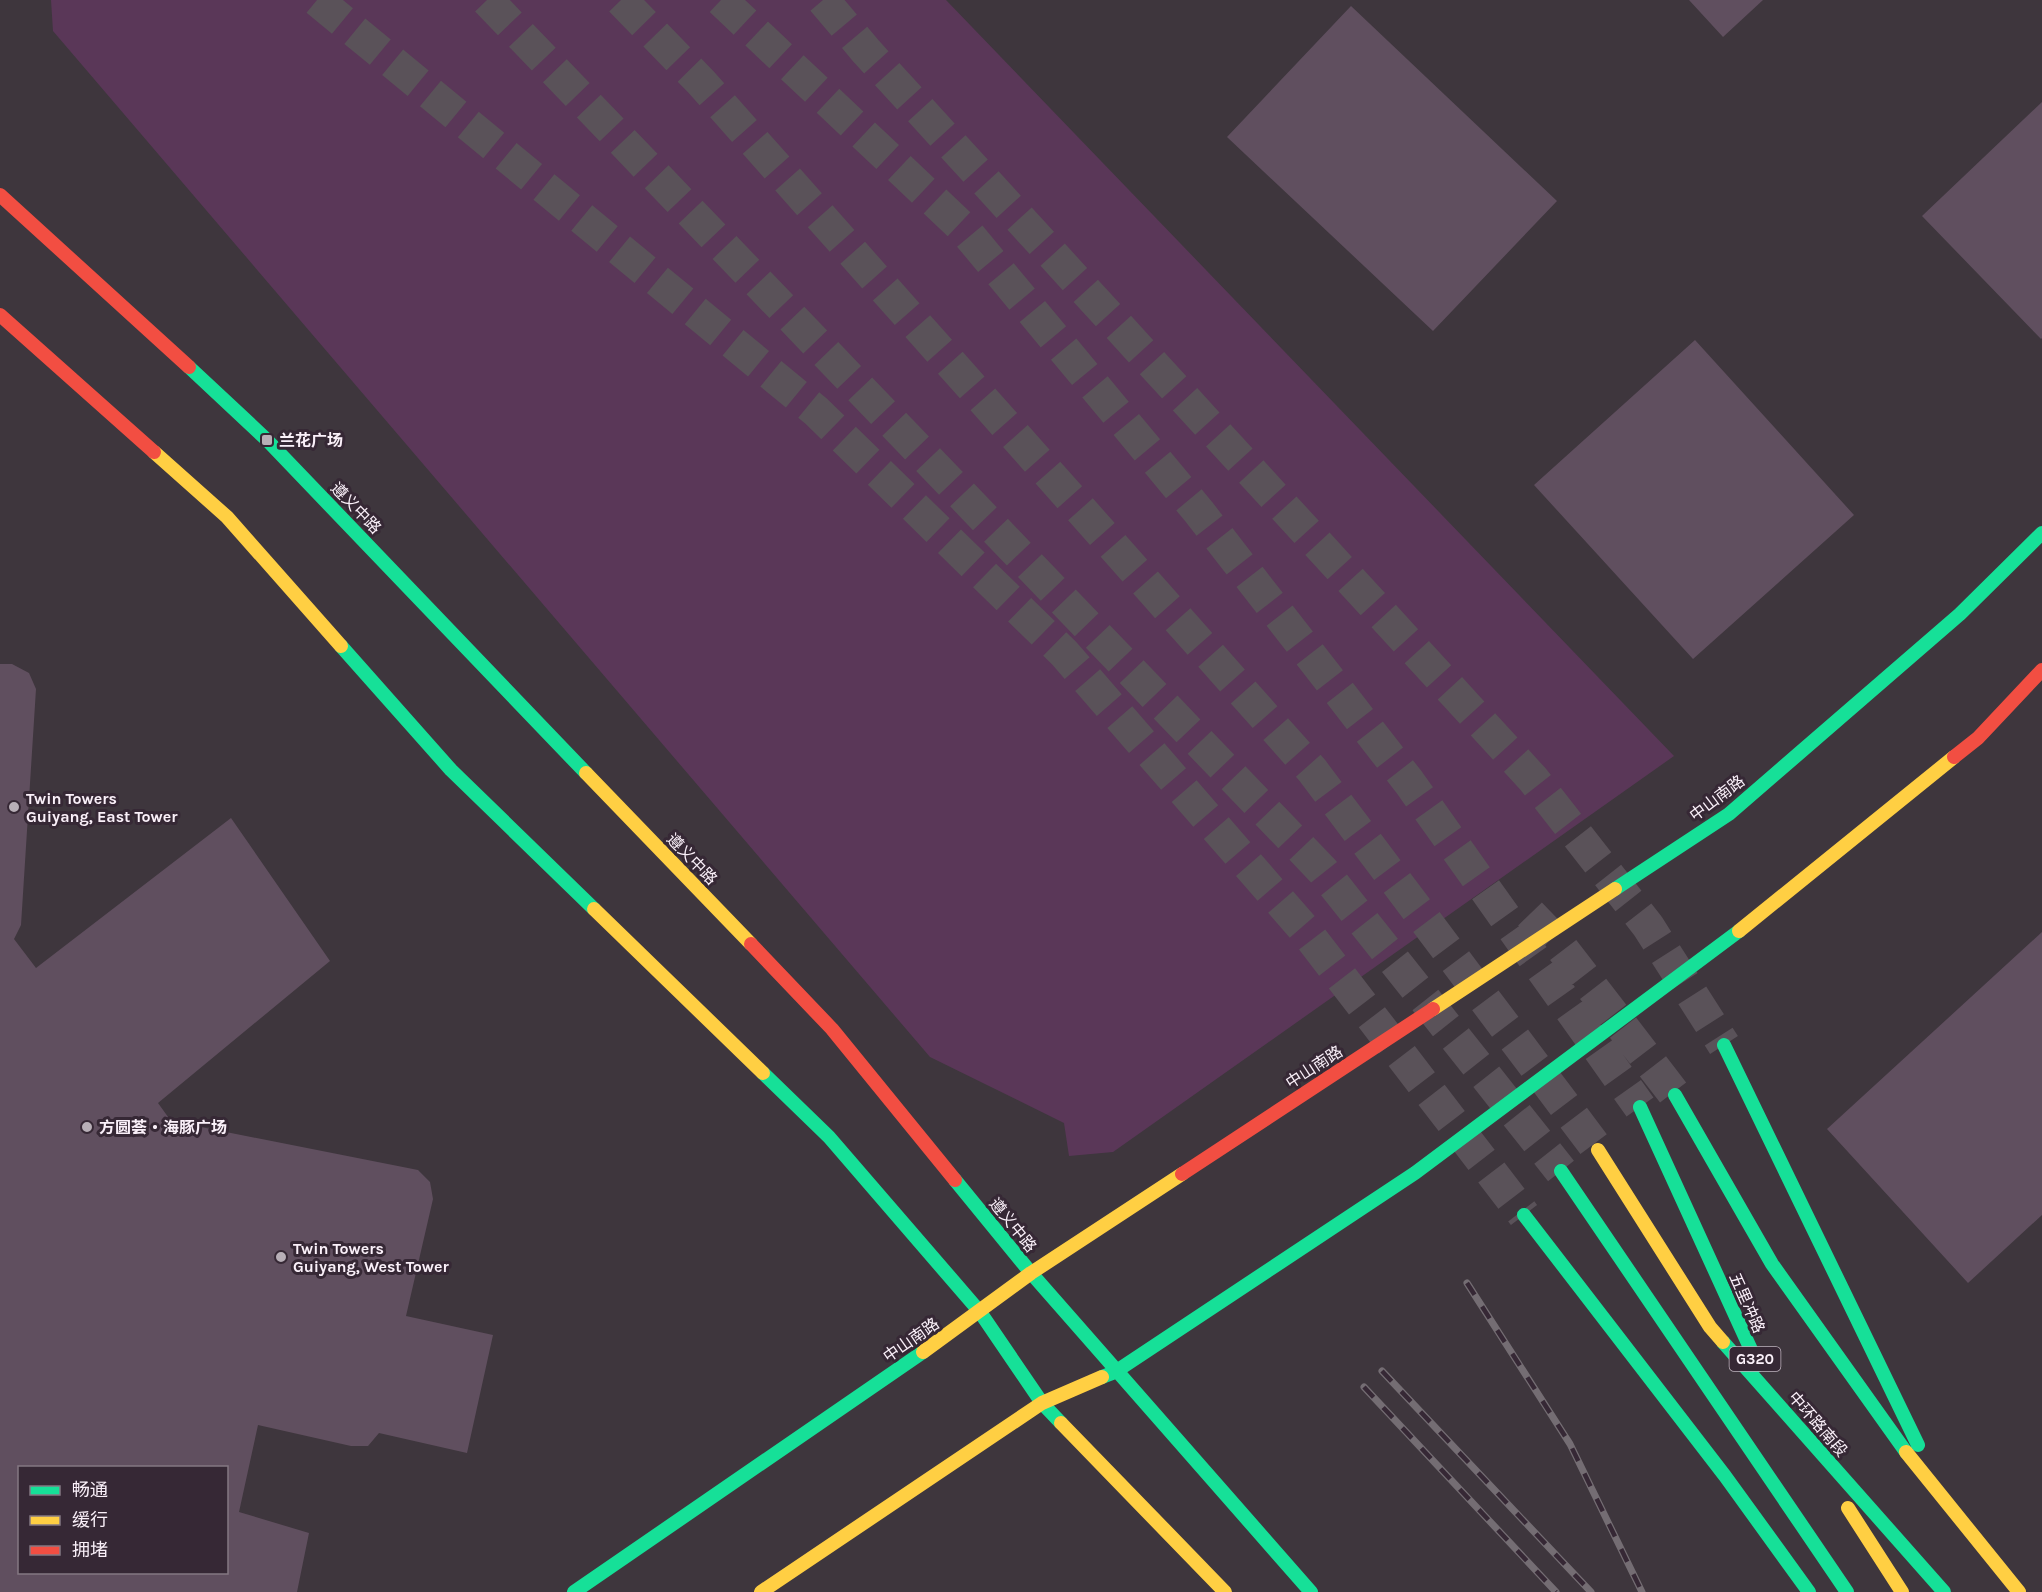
<svg xmlns="http://www.w3.org/2000/svg" width="2042" height="1592" font-family="Karla,'Noto Sans SC',sans-serif">
  <style>
    .green { fill: #5a3758 }
    .building { fill: #604f5f; fill-rule: evenodd }
    .lines { fill: none; stroke-linecap: round; stroke-linejoin: round }
    .highway-tunnel { stroke: #5a5259; stroke-width: 33; stroke-dasharray: 33 16; stroke-linecap: butt }
    .fast { stroke: #16e098; stroke-width: 14 }
    .slow { stroke: #ffcf43; stroke-width: 14 }
    .jam { stroke: #f24e42; stroke-width: 14 }
    .rail-casing { stroke: #746d73; stroke-width: 7 }
    .rail { stroke: #362835; stroke-width: 4.5; stroke-dasharray: 14; stroke-linecap: butt }
    .poi-dot { fill: #b8afb7; stroke: #362835; stroke-width: 2 }
    .labels { text-anchor: middle; dominant-baseline: central; stroke-width: 6; stroke-linejoin: round; paint-order: stroke }
    .shield { fill: #362835; stroke: #bfb4be; stroke-width: 1.5 }
    .shield-label { font-size: 15px; font-weight: bold; fill: #faf0f9 }
    .poi-label { font-size: 16px; font-weight: bold; fill: #faf0f9; stroke: #362835; text-anchor: start }
    .street-label { font-size: 16px; fill: #faf0f9; stroke: #362835 }
  </style>
  <rect width="100%" height="100%" fill="#3e363d"/>
  <path class="green" d="M51,0H946L1674,756L1113,1152L1069,1156L1064,1123L930,1057L53,31Z"/>
  <path class="building" d="M1689,0H1763L1723,37Z
    M1351,6L1557,201L1433,331L1227,137Z
    M2042,102V338L2041,339L1922,216Z
    M1695,340L1854,515L1693,659L1534,485Z
    M0,664H12L29,673L36,689L21,925L14,939L36,968L231,818L330,961L158,1103L176,1128L191,1125L418,1170L430,1182L433,1199L406,1316L493,1335L467,1453L379,1433L368,1446H351L258,1425L239,1512L309,1533L297,1592H0ZM20,1468H226V1572H20Z
    M2042,932V1215L1968,1283L1827,1129Z"/>
  <g class="lines">
    <path class="highway-tunnel" d="M317,0L816,411L1064,653L1304,929L1524,1215
      M487,0L1323,871L1561,1171
      M621,0L701,82L1312,770L1598,1150
      M721,0L963,228L1199,512L1409,782L1640,1107
      M823,0L866,51L1533,779L1648,926L1724,1045
      M1530,914L1557,942L1675,1095"/>
    <path class="fast" d="M189,367L267,440L586,773
      M341,646L451,770L594,909
      M1615,889L1729,814L1960,614L2042,533
      M1724,1045L1918,1445
      M763,1073L829,1137L980,1312L1042,1403L1061,1423
      M1675,1095L1772,1264L1906,1452
      M1640,1107L1758,1365
      M1561,1171L1847,1592
      M955,1180L1031,1273L1311,1592
      M1524,1215L1725,1476L1809,1592
      M1723,1342L1944,1592
      M1102,1377L1115,1372L1415,1173L1739,931
      M574,1592L923,1352"/>
    <path class="slow" d="M154,452L227,517L341,646
      M586,773L751,944
      M594,909L763,1073
      M1739,931L1954,757
      M1433,1009L1615,889
      M1598,1150L1710,1327L1723,1342
      M923,1352L1031,1273L1182,1174
      M1061,1423L1225,1592
      M1906,1452L2019,1592
      M1848,1508L1902,1592
      M761,1592L1042,1403L1102,1377"/>
    <path class="jam" d="M0,195L189,367
      M0,315L154,452
      M1954,757L1978,738L2042,670
      M751,944L832,1029L955,1180
      M1182,1174L1433,1009"/>
    <g class="rail-casing">
      <path id="rail" d="M1467,1283L1570,1444L1642,1592
        M1382,1371L1591,1592
        M1364,1387L1556,1592"/>
    </g>
    <use href="#rail" class="rail"/>
  </g>
  <g class="poi-dot">
    <rect x="261" y="434" width="12" height="12" rx="3"/>
    <circle cx="14" cy="807" r="6"/>
    <circle cx="87" cy="1127" r="6"/>
    <circle cx="281" cy="1257" r="6"/>
  </g>
  <g class="labels">
    <rect class="shield" x="1729.5" y="1347" width="51" height="24" rx="4.5"/>
    <g class="shield-label">
      <text x="1755" y="1359">G320</text>
    </g>
    <g class="poi-label">
      <text x="279" y="440">兰花广场</text>
      <text x="26" y="798">Twin Towers<tspan x="26" dy="18">Guiyang, East Tower</tspan></text>
      <text x="99" y="1127">方圆荟・海豚广场</text>
      <text x="293" y="1248">Twin Towers<tspan x="293" dy="18">Guiyang, West Tower</tspan></text>
    </g>
    <g class="street-label">
      <text transform="translate(356 508) rotate(46)">遵义中路</text>
      <text transform="translate(1717 798) rotate(-37)">中山南路</text>
      <text transform="translate(692 859) rotate(46)">遵义中路</text>
      <text transform="translate(1314 1067) rotate(-33)">中山南路</text>
      <text transform="translate(1013 1225) rotate(51)">遵义中路</text>
      <text transform="translate(1747 1303) rotate(66)">五里冲路</text>
      <text transform="translate(911 1340) rotate(-35)">中山南路</text>
      <text transform="translate(1818 1424) rotate(49)">中环路南段</text>
    </g>
  </g>
  <rect x="18" y="1466" width="210" height="108" fill="#362835" stroke="#847883" stroke-width="1.5"/>
  <rect x="30" y="1486" width="30" height="9" fill="#16e098" stroke="#847883" stroke-width="1.5"/>
  <text x="72" y="1496" font-size="18" fill="#faf0f9">畅通</text>
  <rect x="30" y="1516" width="30" height="9" fill="#ffcf43" stroke="#847883" stroke-width="1.5"/>
  <text x="72" y="1526" font-size="18" fill="#faf0f9">缓行</text>
  <rect x="30" y="1546" width="30" height="9" fill="#f24e42" stroke="#847883" stroke-width="1.5"/>
  <text x="72" y="1556" font-size="18" fill="#faf0f9">拥堵</text>
</svg>
